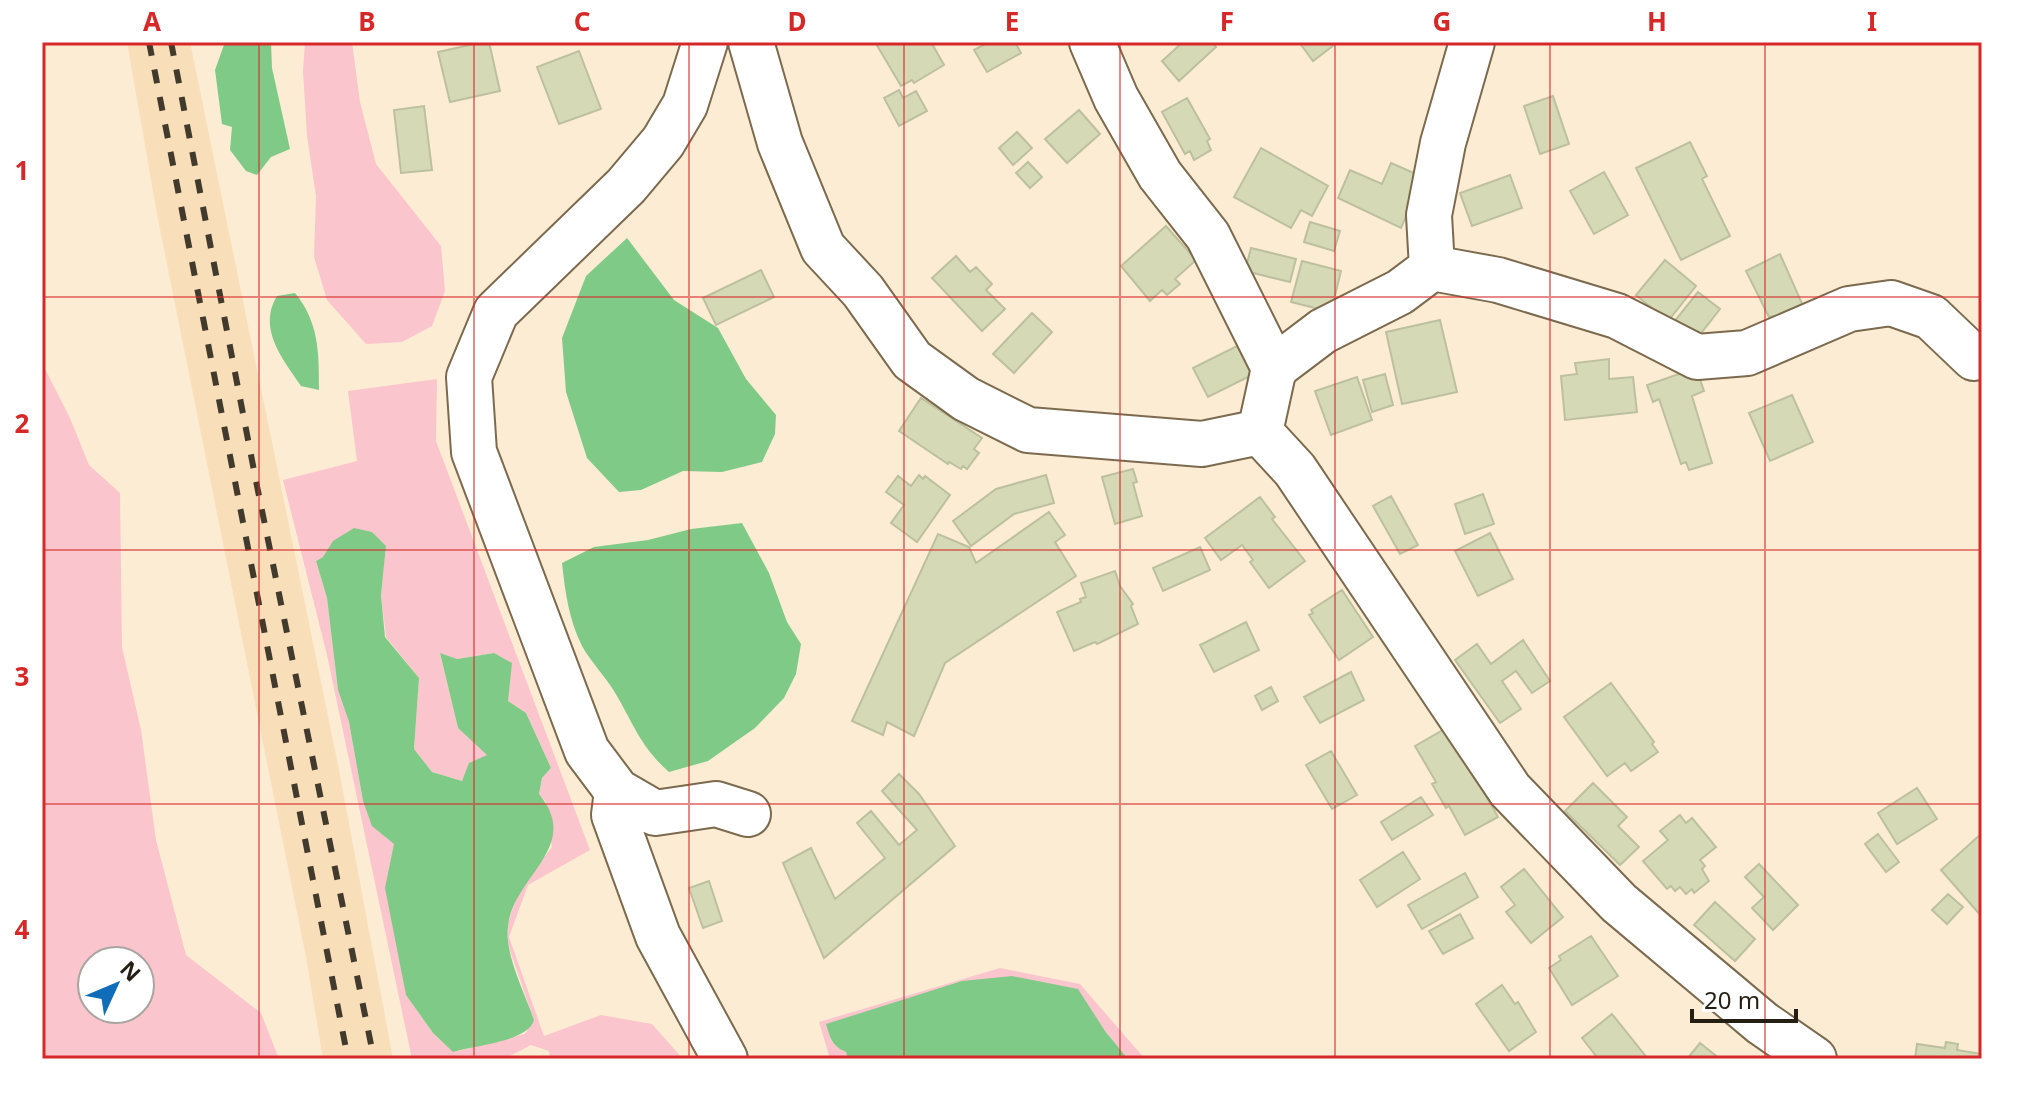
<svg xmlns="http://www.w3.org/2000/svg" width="2024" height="1101" font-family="'Noto Sans',sans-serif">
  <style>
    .built { fill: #f8deb9 }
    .green { fill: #fbc5cd; fill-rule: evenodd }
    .water { fill: #80ca87 }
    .building { fill: #d5d9b6; stroke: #bdc09f; stroke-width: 2 }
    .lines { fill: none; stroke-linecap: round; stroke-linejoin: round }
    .minor-casing { stroke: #7c6a4f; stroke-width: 48 }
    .minor { stroke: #fff; stroke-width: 44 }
    .rail { stroke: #423a2d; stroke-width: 6; stroke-dasharray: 14 14; stroke-linecap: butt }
    .grid { fill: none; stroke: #d62828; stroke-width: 2; stroke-opacity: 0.55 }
    .neatline { fill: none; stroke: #d62828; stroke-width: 3 }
    .grid-label { font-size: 26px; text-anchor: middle; font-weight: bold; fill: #d62828 }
  </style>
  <rect width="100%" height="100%" fill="#fcecd3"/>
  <path class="built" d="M127,42H190L338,765L393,1059H323L306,957L157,214Z"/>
  <path class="green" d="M305,42H352L360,102L376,164L441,246L445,291L432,326L402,342L366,344L327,300L314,257L316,196L307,136L303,71Z
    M42,363L70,418L89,465L120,493L122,647L141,730L156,840L186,955L261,1013L279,1059H42ZM140,961V1009H92V961Z
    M437,379L436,441L590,850L528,885L509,937L544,1036L601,1015L652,1024L683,1059H550L549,1051L531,1045L504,1059H412L327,655L283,480L357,461L348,391ZM386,546L381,595L386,637L419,678L414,749L432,772L462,781L488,755L458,728L440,654L457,659L494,653L508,701L526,713L551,768L542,778L539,794L546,802L552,847L519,891L508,922L507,942L534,1020L525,1034L453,1052L433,1033L406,995L401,963L394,844L363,801L349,722L338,690L327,598L316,561L323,557Z
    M1000,968L1080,984L1145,1059H1128L1105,1031L827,1024C829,1038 832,1046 846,1052L848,1059H830L819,1022Z"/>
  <path class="water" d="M225,42H271L272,68L290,149L271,157L257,175L246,171L230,150L232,127L222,124L215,70Z
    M627,238L674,300L718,328L746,379L776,415L775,434L762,462L722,472L683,471L641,490L619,492L587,458L566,392L562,338L586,276Z
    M295,293C319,322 319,353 319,390L301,386C283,359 257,329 277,296Z
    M742,523L769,573L787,622L801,644L796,674L784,698L755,728L708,761L669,772C639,745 634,724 614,691C605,676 591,662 582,646C569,620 565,592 562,563L594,547L648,540L691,529Z
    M354,528L372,532L386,546L381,595L385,637L419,678L414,749L432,772L462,781L469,763L487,755L458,728L440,653L457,659L494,653L512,663L508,701L526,713L551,768L542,778L539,794C583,847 513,876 508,926C504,954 525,993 534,1020C528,1042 474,1045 453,1052L433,1033L406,995L385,888L394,844L372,826L363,801L349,722L338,690L327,598L316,561L323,557L333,541Z
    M1012,976L1078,989L1105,1031L1128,1059H848L846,1052C832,1046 830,1038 826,1024L962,981Z"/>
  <path class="building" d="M483,42H489L500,91L450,102L438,52Z
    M875,42H931L944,65L914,83L912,80L901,86Z
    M989,42H1015L1021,53L987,72L974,50Z
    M1183,42H1211L1216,47L1179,81L1162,61Z
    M1299,42H1338L1313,61Z
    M579,51L601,109L559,124L537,67Z
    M899,90L903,98L916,91L927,111L899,126L884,98Z
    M1553,96L1569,144L1540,154L1524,106Z
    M1187,98L1210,139L1207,141L1211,150L1194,160L1190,151L1185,154L1162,112Z
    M424,106L432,170L401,173L394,110Z
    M1079,110L1100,134L1067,163L1045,139Z
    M1017,132L1032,148L1013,165L999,148Z
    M1690,142L1707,176L1702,179L1730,236L1681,260L1636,168Z
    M1261,148L1328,186L1312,216L1301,210L1291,228L1234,197Z
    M1028,162L1042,177L1030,188L1016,173Z
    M1391,163L1423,177L1401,228L1338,198L1350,170L1382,184Z
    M1604,172L1628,215L1594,234L1570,191Z
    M1510,175L1522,208L1472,226L1460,193Z
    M1310,222L1340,231L1334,251L1304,242Z
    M1166,226L1196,260L1175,279L1180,284L1167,295L1162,290L1150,301L1121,266Z
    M1251,248L1296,259L1290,282L1245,271Z
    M1780,254L1804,308L1776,322L1773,316L1769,317L1746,271Z
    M956,256L970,272L976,267L992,284L986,290L1005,309L982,331L932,278Z
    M1665,260L1696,286L1668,321L1636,295Z
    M1302,261L1341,271L1331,312L1291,302Z
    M761,270L774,297L716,325L703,298Z
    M1698,292L1720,309L1695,341L1673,323Z
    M1032,313L1052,332L1014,373L993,354Z
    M1440,320L1457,392L1402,404L1386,332Z
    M1241,344L1256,373L1208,397L1193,368Z
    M1609,359V379L1633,377L1637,412L1565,420L1561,376L1577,374L1575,363Z
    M1696,368L1704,391L1692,396L1712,463L1689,470L1686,462L1681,464L1659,399L1653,402L1647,385Z
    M1385,374L1393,405L1372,412L1363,380Z
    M1357,377L1372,420L1331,435L1315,391Z
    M1792,395L1813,442L1770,461L1749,413Z
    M921,398L982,438L974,449L979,453L967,469L963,466L961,469L949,462L948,464L899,431Z
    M1133,469L1137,482L1133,483L1142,516L1115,524L1102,477Z
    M919,475L923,479L925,476L950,495L917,542L891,523L904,505L886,492L898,476L911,486Z
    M1046,475L1054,503L1014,514L971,546L953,521L996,489Z
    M1483,494L1494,524L1465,534L1455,504Z
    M1391,496L1418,545L1400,554L1373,506Z
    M1260,497L1275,517L1272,519L1305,561L1269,588L1250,562L1253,560L1242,545L1221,560L1205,538Z
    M1049,512L1065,535L1055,542L1076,576L945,663L914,736L887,722L883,735L852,721L938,534L969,547L976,563Z
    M1490,533L1513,579L1478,596L1455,551Z
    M1200,547L1210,570L1163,591L1153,568Z
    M1115,571L1120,586L1133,604L1131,606L1138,624L1097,644L1095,642L1074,651L1057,612L1081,602L1080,599L1086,597L1081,583Z
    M1342,590L1373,637L1339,660L1309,615L1313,613L1311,610Z
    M1246,622L1259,650L1214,672L1200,645Z
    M1523,640L1550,681L1532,693L1516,671L1502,681L1521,709L1500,723L1455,660L1477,644L1491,664Z
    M1351,672L1364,700L1320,723L1304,697Z
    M1611,683L1654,742L1652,744L1658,752L1631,771L1625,763L1607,776L1564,717Z
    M1271,687L1278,701L1262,710L1255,696Z
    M1448,727L1498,817L1465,835L1449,806L1446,808L1432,784L1436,782L1415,746Z
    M1331,751L1357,795L1332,809L1306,765Z
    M899,774L919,794L955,846L824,958L783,863L811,848L835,899L885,858L857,823L871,811L899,845L917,830L882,791Z
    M1593,783L1627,817L1618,826L1639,847L1620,865L1565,811Z
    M1917,788L1937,819L1897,844L1878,813Z
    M1421,797L1433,815L1392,840L1381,822Z
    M1680,815L1686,823L1692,818L1716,847L1700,860L1705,866L1702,869L1709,881L1694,893L1692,889L1686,894L1680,887L1675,891L1671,886L1667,889L1643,861L1668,840L1660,831Z
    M1982,833V917L1941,870Z
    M1878,834L1899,862L1886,872L1865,844Z
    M1403,852L1420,879L1377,907L1360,880Z
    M1759,864L1798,905L1773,930L1752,908L1764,897L1745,877Z
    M1524,869L1563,917L1531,943L1506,912L1515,905L1501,887Z
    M1465,873L1478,897L1422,929L1408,905Z
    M709,881L722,921L703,928L689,888Z
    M1948,894L1963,907L1947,924L1932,910Z
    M1715,902L1755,939L1735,961L1694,925Z
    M1460,914L1473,938L1443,954L1429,931Z
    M1591,936L1618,976L1572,1005L1549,968L1561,960L1559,956Z
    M1502,985L1515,1004L1518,1002L1536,1032L1509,1051L1476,1004Z
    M1612,1014L1648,1059H1591L1596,1056L1582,1038Z
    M1946,1042L1958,1044L1957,1050L1982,1054V1059H1915L1917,1044L1945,1048Z
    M1700,1043L1720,1059H1687Z"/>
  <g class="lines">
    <g class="minor-casing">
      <path id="minor" d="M705,42L685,105L663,142L626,186L496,312L469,377L474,452L587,751L617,791L655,813L716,804L748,814
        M751,42L780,143L823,248L863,291L912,360L966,399L1028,430L1202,444L1260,432L1295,470L1510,790L1619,903L1762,1023L1814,1059
        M1092,42L1116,98L1160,175L1208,236L1275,370
        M1432,268L1498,280L1617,316L1697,357L1747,353L1849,309L1891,303L1931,317L1974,358
        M1260,432L1274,368L1323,331L1400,292L1432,268L1429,215L1443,143L1472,42
        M617,791L614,815L658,936L725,1059"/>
    </g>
    <use href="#minor" class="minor"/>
    <path class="rail" d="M149,42L348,1059
      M171,42L257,486L374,1059"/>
  </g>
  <path class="grid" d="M259,42V1059M474,42V1059M689,42V1059M904,42V1059M1120,42V1059M1335,42V1059M1550,42V1059M1765,42V1059M42,297H1982M42,550H1982M42,804H1982"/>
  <rect width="2024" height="1101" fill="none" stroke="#ffffff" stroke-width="88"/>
  <g transform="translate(116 985) rotate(46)"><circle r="38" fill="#ffffff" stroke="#a8a5a1" stroke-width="2"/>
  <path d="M0-6L14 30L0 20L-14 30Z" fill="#106dba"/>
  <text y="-12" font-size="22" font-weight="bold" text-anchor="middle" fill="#251e13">N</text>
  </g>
  <path d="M1692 1009v12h104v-12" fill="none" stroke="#251e13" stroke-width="4"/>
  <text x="1704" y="1009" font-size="24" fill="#251e13" stroke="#ffffff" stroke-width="6" paint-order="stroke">20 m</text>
  <rect x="44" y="44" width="1936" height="1013" class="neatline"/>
  <g class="grid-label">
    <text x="152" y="31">A</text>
    <text x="367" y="31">B</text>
    <text x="582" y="31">C</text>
    <text x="797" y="31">D</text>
    <text x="1012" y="31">E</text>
    <text x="1227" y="31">F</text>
    <text x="1442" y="31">G</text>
    <text x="1657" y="31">H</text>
    <text x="1872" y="31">I</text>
    <text x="22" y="180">1</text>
    <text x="22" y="433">2</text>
    <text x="22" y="686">3</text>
    <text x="22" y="939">4</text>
  </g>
</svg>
